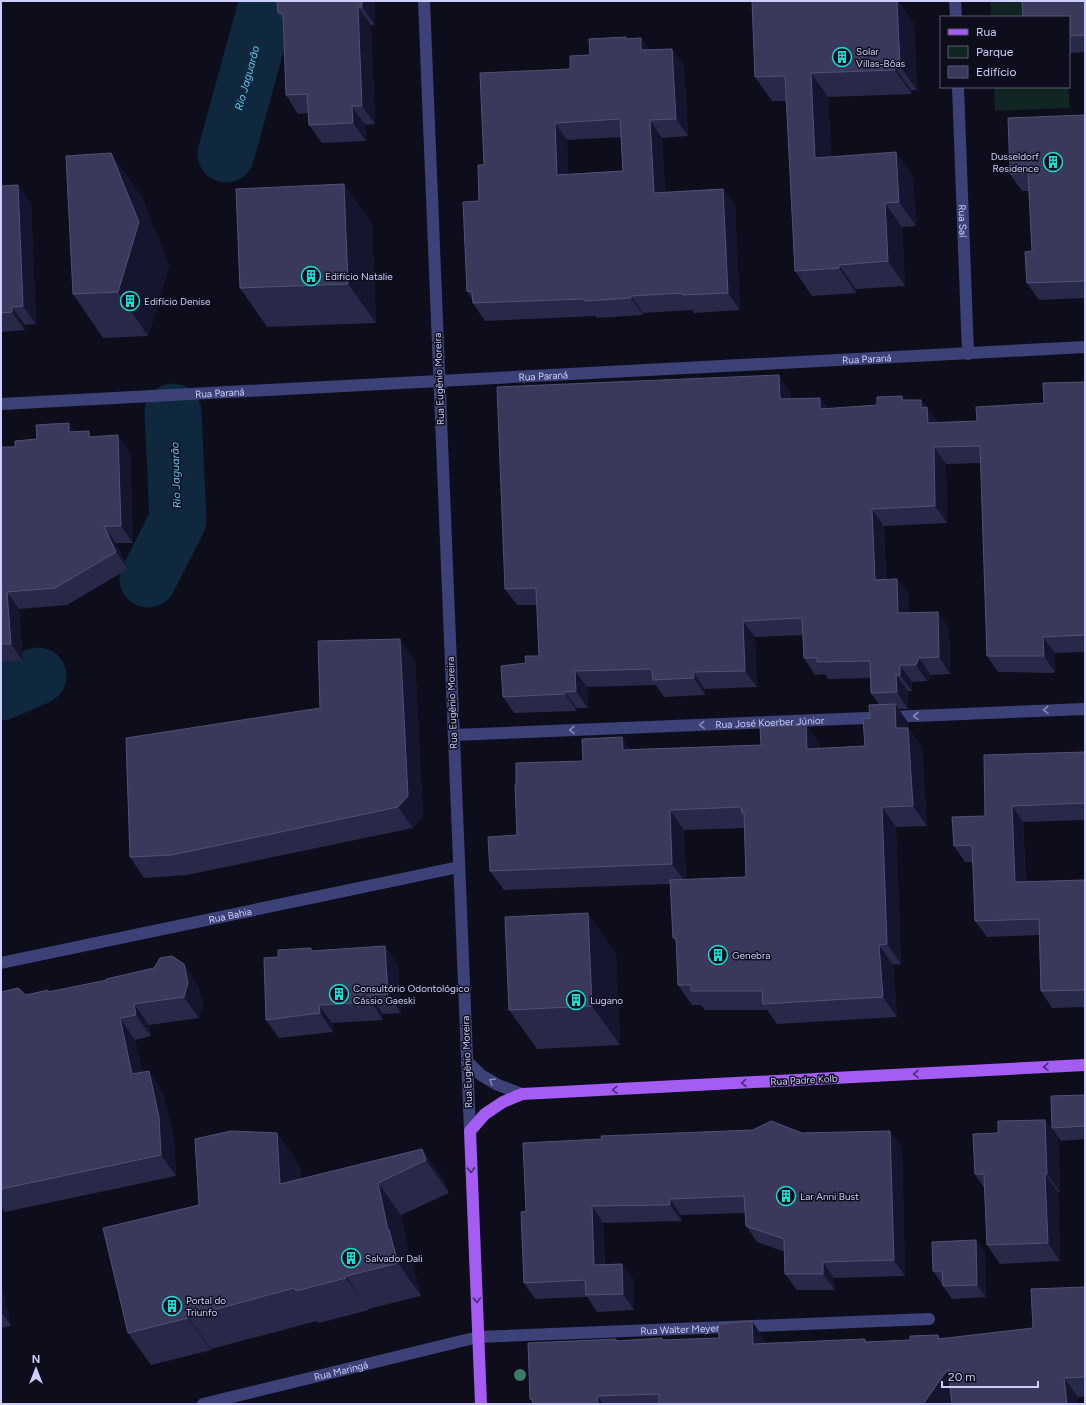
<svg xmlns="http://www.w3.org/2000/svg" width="1086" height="1405" font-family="Figtree,sans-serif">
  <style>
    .green { fill: #112522 }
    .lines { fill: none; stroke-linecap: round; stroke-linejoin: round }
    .river { stroke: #0f283e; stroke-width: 57 }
    .minor { stroke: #3c4277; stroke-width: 12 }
    .major { stroke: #a45cf2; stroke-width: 12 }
    .tree { fill: #3a7a67 }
    .wall { fill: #282848; fill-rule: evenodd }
    .shaded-wall { fill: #16152f }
    .building { fill: #3a395c; stroke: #515175; fill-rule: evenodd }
    .oneway { stroke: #8488b9 }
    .oneway2 { stroke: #492d72 }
    .labels { text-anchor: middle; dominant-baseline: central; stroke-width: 3; stroke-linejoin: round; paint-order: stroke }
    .poi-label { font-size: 10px; fill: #cccefb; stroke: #0d0d1c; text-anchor: start }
    .street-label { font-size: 10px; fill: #cccefb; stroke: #0d0d1c }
    .water-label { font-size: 11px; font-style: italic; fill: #63c5f2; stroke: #0d0d1c }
  </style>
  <rect width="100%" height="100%" fill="#0d0d1c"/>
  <path class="green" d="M990,1H1033L1034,17H991Z
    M994,87H1068L1070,108L995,111Z"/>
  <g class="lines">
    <g class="river">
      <path id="s1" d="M226,154L268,1"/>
      <path d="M148,579L178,520L173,412"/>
      <path d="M1,692L38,676"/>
    </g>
    <g class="minor">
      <path d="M424,1L470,1131"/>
      <path d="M955,1L956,17"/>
      <path id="s2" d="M958,87L968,354"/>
      <path id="s3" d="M1,404L1085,347"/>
      <path id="s4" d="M454,735L1085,709"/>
      <path id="s5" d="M1,963L459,867"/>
      <path d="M467,1061L481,1075L498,1085L522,1094"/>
      <path id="s6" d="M203,1404L478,1337L929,1319"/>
    </g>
    <path class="major" d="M481,1404L470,1131L485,1114L503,1102L522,1094L1085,1065"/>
  </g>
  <circle class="tree" cx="520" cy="1375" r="6"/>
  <path class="wall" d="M375,1V25H371L375,124L365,125L366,141L322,143L309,125L308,113L298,114L286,95L284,22L278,13Z
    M752,1H898L914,24L917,90H911L912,94L828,97L831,157L896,152L913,177L916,226L902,227L905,286L856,289V293L812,296L795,271L787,101H772L755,77Z
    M1085,1V52L1069,53V17Z
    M641,38L649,50L672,49L684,66L688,136L662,138L665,192L723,189L735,206L740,310L694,313L692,310L643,313V315L597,318L596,316L485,321L473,303L472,299L467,291L479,201L484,165L570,69L590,55L628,39ZM621,137L623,171L568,174L567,140Z
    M1085,115V298L1039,300L1027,283L1032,251L1029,191H1022L1010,174Z
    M18,185L31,204L36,324L25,325V330L1,332V186Z
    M142,197L169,266L148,336L103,338L73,294Z
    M372,223L376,323L267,327L240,288Z
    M1085,382V652L1055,653V672L1052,673L998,672L987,656L981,463L946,464L947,523L884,526L886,579H897L909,595V613L938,612L949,629L950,674L931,675L927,681L912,682V691H908V709H899L909,724V730L922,747L927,826L896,827L901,964L893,965L897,1017L777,1024L767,1010H705L701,1005H692L678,985L676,942L673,938L670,884L504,890L490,871L517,835L516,785L583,761L631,749L761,745L806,725L820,745V748L865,746L870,718L879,705L871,693V678L828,679L825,674L815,675L804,658L803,635L755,637L757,687L705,689V695L664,697L656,685L587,687L588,708H577V711L514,713L503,697L526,663L539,656L537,605H517L505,589L790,392L791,399L820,398L828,409L877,405L905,400H921L938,422L977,421L1044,403ZM744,828L746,877L686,880L684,830Z
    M75,432L93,437L130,452L133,543H116L128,569L67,605L19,609L23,661H1V447H15L37,439Z
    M415,660L423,817L413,828L187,875L144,878L130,857L320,708Z
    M1085,752V820L1023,822L1026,882L1085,880V1007L1052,1008L1041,991L1039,935L987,937L975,921L973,862H965L954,846L985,816Z
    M313,951L398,965L401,1013L383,1014V1020L332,1023L333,1032L279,1038L266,1020L278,957Z
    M616,953L620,1045L537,1049L509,1010Z
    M184,964L198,986L203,1004L199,1018L149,1025L151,1036L135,1040L142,1072L163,1092L174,1138L176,1176L5,1212L1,1206V992L26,995L49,992L107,980L154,968Z
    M1085,1095V1139L1061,1141L1052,1128Z
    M1045,1120L1058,1138L1060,1192H1058L1060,1261L1000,1264L987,1245L984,1188L975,1174Z
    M277,1133L300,1166L301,1179L422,1149L444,1181L449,1193L401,1215L410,1260L412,1262L421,1296L368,1309L369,1310L319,1323L317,1321L211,1349V1350L151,1365L128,1333L199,1205Z
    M802,1133L902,1147L905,1276L834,1278L835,1290H797L785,1274V1252L757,1242L746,1226L745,1213L681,1215L682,1221L603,1223L605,1265L634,1280V1310L597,1312L587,1297L535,1299L524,1283L526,1211Z
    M985,1252L986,1297L952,1299L943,1286V1284H942L933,1271Z
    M1,1284L11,1326L1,1328Z
    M1085,1287V1397L952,1402L950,1404H533V1402L530,1399L616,1339L617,1341L663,1340H765V1343L865,1339L867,1342L910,1340L938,1335L941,1339L1033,1328Z"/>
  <path class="shaded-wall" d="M362,1H375V25L362,7Z
    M897,1H898L914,24L917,90L900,66Z
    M358,7L371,25L375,124L362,106Z
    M641,38L653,55L641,50Z
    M672,49L684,66L688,136L676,119Z
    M894,66L911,90L912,94L895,70Z
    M811,73L828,97L832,182L815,158Z
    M352,106L365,125L366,141L353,123Z
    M650,120L662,138L667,210L654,193Z
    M555,123L567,140L569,192L557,175Z
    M896,152L913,177L916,226L899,202Z
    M111,153L142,197L169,266L148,336L118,292Z
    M344,184L372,223L376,323L348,284Z
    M18,185L31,204L36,324L23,306Z
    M723,189L735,206L740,310L728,293Z
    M885,203L902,227L905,286L888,261Z
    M839,265L856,289V293L839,268Z
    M631,296L643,313V315L631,298Z
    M12,307L25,325V330L12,312Z
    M779,375L790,392L792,416L780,399Z
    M902,396L914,412L902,400Z
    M820,398L831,414L820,409Z
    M921,400L927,410V407L939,424L928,423L921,408Z
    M69,423L81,440L69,432Z
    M89,431L100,448L89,437Z
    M118,435L130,452L133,543L121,526Z
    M934,447L946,464L947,523L935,506Z
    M872,509L884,526L886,596L875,580Z
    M104,526L116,543L128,569L116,552Z
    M897,579L909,595L910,630L898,613Z
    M7,592L19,609L23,661L11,644Z
    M938,612L949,629L950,674L939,657Z
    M743,621L755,637L757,687L745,671Z
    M1043,637L1055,653V672L1044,656Z
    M400,639L415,660L423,817L413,828L398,807Z
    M919,658L931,675L927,681L916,665Z
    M900,665L912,682V691L900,675Z
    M575,671L587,687L588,708L576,691Z
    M693,672L705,689V695L694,678Z
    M896,675L908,691V709L897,692Z
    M565,692L577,708V711L565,694Z
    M895,704L909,724V730L922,747L927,826L913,806L896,728Z
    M806,725L820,745L821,768L807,749Z
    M622,737L636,757L623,750Z
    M1012,806L1023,822L1026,898L1015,882Z
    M882,807L896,827L901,964L887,944Z
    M670,810L684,830L686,883L672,864Z
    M588,913L616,953L620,1045L592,1006Z
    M879,945L893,965L897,1017L883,997Z
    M385,946L398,965L401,1013L388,994Z
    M184,964L198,986L203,1004L199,1018L184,997Z
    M370,995L383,1014V1020L371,1002Z
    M134,1004L149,1025L151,1036L136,1015Z
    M319,1005L332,1023L333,1032L320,1013Z
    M120,1018L135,1040L147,1095L132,1074Z
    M149,1071L163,1092L174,1138L176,1176L161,1155Z
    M1045,1120L1058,1138L1060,1192L1047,1174Z
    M890,1131L902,1147L905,1276L894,1260Z
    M277,1133L300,1166L302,1216L280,1184Z
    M422,1149L444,1181L449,1193L426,1160Z
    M1045,1174L1058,1192L1060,1261L1048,1243Z
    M378,1183L401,1215L410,1260L412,1262L421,1296L398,1263L388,1230Z
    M670,1199L681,1215L682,1221L670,1205Z
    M592,1206L603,1223L605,1281L594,1265Z
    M976,1240L985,1252L986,1297L977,1285Z
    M823,1262L834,1278L835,1290L823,1274Z
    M622,1264L634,1280V1310L623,1294Z
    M346,1276L368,1309L369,1310L346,1278Z
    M1,1284L11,1326L1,1311Z
    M188,1317L211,1349V1350L188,1318Z
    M752,1321L765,1340L766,1363L753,1344Z
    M948,1369L962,1388L950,1404H923Z
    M1064,1378L1078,1397V1404H1067Z
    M597,1396L603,1404H598Z"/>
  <path class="building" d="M277,1H362V7H358L362,106H352L353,123L309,125L307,94L286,95L283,13H278Z
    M752,1H897L900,66H894L895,70L811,73L815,158L896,152L899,202L885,203L888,261L839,265V268L795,271L785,76L755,77Z
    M1022,1H1085V35L1069,36V17H1023Z
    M626,37V39L641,38V50L672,49L676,119L650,120L654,193L723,189L728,293L682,295V293L631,296V298L585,301V299L473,303L472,291H467L463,202L479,201L478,165H484L480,73L570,69V56L590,55L589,39ZM620,119L623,171L557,175L555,123Z
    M1085,115V281L1027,283L1025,252L1032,251L1028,173L1010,174L1008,118Z
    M111,153L139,222L118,292L73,294L66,156Z
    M344,184L348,284L240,288L236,189Z
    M18,185L23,306L12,307V312L1,313V186Z
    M779,375L780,399L820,398V409L877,405V397L902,396V400H921V408L927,407L928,423L977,421L976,407L1044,403L1043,383L1085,382V635L1043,637L1044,656H987L980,446L934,447L935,506L872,509L875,580L897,579L898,613L938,612L939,657L919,658L916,665H900V675H896L897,692L871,693L870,661L817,662V658H804L802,618L743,621L745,671L693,672L694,678L653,680L652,669L575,671L576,691L565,692V694L503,697L501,666L526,663L525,656H539L536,588L505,589L497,387Z
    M69,423V432L89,431V437L118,435L121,526H104L116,552L55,588L7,592L11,644H1V447H15V441L37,439L36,425Z
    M400,639L408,796L398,807L172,855L130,857L126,738L320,708L318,641Z
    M895,704L896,728H908L913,806L882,807L887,944L879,945L883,997L763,1004L762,991H691V985H678L676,938H673L670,880L746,877L744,812L742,813L741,807L670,810L672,864L490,871L488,837L517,835L515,785H516V763L583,761L582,739L622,737L623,750L761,745L760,727L806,725L807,749L865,746L863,719L870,718L869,705Z
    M1085,752V803L1012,806L1015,882L1085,880V990L1041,991L1039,919L975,921L972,845L954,846L952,817L985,816L984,755Z
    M588,913L592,1006L509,1010L505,917Z
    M385,946L388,994L370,995L371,1002L319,1005L320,1013L266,1020L264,958L278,957V950L311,948V951Z
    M172,956L184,964L188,983L184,997L134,1004L136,1015L120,1018L132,1074L149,1071L159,1117L161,1155L1,1189V992L18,988L26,995L48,990V992L107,980L106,979L154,968L160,958Z
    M1085,1095V1126L1052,1128L1051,1096Z
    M1045,1120L1047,1174H1045L1048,1243L987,1245L984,1174H975L973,1134L998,1133V1121Z
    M771,1121L802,1133L890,1131L894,1260L823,1262V1274H785L784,1239L746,1226L744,1196L670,1199V1205L592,1206L594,1265L622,1264L623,1294L586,1295L585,1280L524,1283L521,1212L526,1211L523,1143L602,1139L601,1136L753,1130Z
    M231,1131L277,1133L280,1184L422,1149L426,1160L378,1183L388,1230H389L398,1263L346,1276V1278L296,1291L294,1288L188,1317V1318L128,1333L103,1228L199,1205L195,1139Z
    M976,1240L977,1285L943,1286L942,1271H933L932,1242Z
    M1085,1287V1377L1064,1378L1067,1404H952L948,1369L923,1404H659V1394L597,1396L598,1404H533L532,1399H530L528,1343L616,1339V1341L662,1338V1340L719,1338L718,1324L752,1321L753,1344L865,1339V1342L910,1340V1336L938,1335V1339L1033,1328L1031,1289Z"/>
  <defs><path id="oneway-chevron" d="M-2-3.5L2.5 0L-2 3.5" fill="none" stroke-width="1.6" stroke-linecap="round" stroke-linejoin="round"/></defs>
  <g class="oneway">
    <use href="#oneway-chevron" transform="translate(1046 710) rotate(178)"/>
    <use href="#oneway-chevron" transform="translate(916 716) rotate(178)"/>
    <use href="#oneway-chevron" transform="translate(702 725) rotate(178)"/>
    <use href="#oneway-chevron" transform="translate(572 730) rotate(178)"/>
    <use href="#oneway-chevron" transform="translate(492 1081) rotate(-150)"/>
  </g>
  <g class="oneway2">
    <use href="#oneway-chevron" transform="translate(1046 1067) rotate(177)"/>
    <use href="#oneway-chevron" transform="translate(916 1074) rotate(177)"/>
    <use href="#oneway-chevron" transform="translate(744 1083) rotate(177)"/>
    <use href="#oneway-chevron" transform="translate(615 1090) rotate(177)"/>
    <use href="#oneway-chevron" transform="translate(471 1170) rotate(88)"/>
    <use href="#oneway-chevron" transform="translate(477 1300) rotate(88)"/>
  </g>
  <defs>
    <g id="building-ring" transform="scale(1)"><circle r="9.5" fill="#0d0d1c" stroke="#12e1d7" stroke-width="1.5"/><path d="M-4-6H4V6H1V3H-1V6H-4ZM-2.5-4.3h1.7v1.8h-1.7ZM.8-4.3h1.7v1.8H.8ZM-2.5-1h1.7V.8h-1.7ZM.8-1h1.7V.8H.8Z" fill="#12e1d7"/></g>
  </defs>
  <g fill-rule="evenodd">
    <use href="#building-ring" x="842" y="57"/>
    <use href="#building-ring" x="1053" y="162"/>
    <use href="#building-ring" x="311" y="276"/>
    <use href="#building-ring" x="130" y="301"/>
    <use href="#building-ring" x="718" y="955"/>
    <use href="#building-ring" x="339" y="994"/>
    <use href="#building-ring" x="576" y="1000"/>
    <use href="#building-ring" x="786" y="1196"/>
    <use href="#building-ring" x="351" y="1258"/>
    <use href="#building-ring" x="172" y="1306"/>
  </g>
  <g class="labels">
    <g class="poi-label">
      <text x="856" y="51">Solar<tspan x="856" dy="12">Villas-Bôas</tspan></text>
      <text x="1039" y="156" text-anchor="end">Dusseldorf<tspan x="1039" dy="12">Residence</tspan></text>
      <text x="325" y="276">Edifício Natalie</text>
      <text x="144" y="301">Edifício Denise</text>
      <text x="732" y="955">Genebra</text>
      <text x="353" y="988">Consultório Odontológico<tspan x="353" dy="12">Cássio Gaeski</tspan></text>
      <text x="590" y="1000">Lugano</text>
      <text x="800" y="1196">Lar Anni Bust</text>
      <text x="365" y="1258">Salvador Dali</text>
      <text x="186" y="1300">Portal do<tspan x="186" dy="12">Triunfo</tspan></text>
    </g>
    <g class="street-label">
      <text stroke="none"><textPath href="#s2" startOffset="134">Rua Saí</textPath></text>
      <text stroke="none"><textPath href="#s3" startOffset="867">Rua Paraná</textPath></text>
      <text stroke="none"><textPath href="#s3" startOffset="543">Rua Paraná</textPath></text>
      <text transform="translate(439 379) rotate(-92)">Rua Eugênio Moreira</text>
      <text stroke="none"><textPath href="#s3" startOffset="219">Rua Paraná</textPath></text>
      <text transform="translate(452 703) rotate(-92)">Rua Eugênio Moreira</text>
      <text stroke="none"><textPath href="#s4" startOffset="316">Rua José Koerber Júnior</textPath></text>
      <text stroke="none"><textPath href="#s5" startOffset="234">Rua Bahia</textPath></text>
      <text transform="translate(467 1062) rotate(-92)">Rua Eugênio Moreira</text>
      <text transform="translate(804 1080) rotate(-3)">Rua Padre Kolb</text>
      <text stroke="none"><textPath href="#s6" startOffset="485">Rua Walter Meyer</textPath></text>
      <text stroke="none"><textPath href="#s6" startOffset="142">Rua Maringá</textPath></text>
    </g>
    <g class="water-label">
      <text stroke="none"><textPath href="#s1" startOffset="79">Rio Jaguarão</textPath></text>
      <text transform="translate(176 475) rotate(-92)">Rio Jaguarão</text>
    </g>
  </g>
  <rect width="1086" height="1405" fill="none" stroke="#cccefb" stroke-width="4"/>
  <rect x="940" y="16" width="130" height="72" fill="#0d0d1c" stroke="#595a75"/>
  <rect x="948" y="29" width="20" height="6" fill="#a45cf2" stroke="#595a75"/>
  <text x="976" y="36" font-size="12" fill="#cccefb">Rua</text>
  <rect x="948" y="46" width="20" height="12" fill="#112522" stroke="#595a75"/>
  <text x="976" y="56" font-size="12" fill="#cccefb">Parque</text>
  <rect x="948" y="66" width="20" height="12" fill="#3a395c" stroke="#595a75"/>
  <text x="976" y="76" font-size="12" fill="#cccefb">Edifício</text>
  <g transform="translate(36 1369)" stroke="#0d0d1c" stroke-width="3" paint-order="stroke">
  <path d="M0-3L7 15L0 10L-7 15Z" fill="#cccefb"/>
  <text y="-6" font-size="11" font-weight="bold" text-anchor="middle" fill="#cccefb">N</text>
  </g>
  <path d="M942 1381v6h96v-6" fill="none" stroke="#cccefb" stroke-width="2"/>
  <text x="948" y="1381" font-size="12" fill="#cccefb" stroke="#0d0d1c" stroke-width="3" paint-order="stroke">20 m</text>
</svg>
